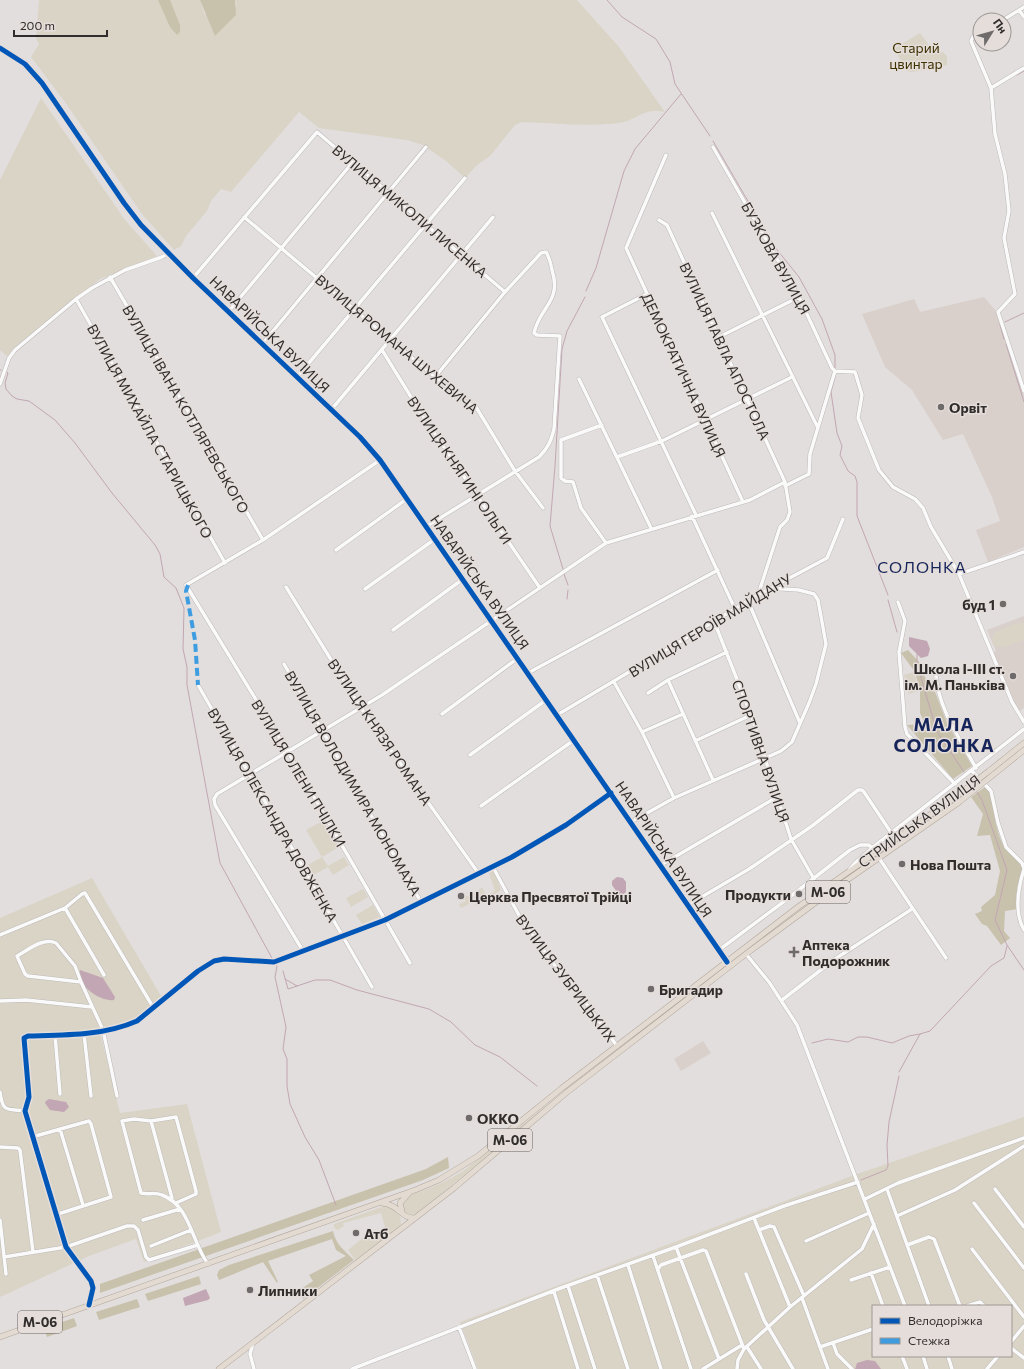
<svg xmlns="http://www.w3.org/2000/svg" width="1024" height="1369" font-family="Commissioner,sans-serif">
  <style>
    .built { fill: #d9cfcb }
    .green { fill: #dad4c6; fill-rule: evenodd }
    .forest { fill: #c8c1ac }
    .water { fill: #c2a6b3 }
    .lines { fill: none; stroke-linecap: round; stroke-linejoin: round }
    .stream { stroke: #c2a6b3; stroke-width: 1 }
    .minor-casing { stroke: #bcb9b8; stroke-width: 4.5 }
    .highway-casing { stroke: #b1a69c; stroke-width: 6 }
    .minor { stroke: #fbfafa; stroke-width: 3.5 }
    .highway { stroke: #e3dbd1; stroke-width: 5 }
    .highway-bridge-casing { stroke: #b1a69c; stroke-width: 6; stroke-linecap: butt }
    .highway-bridge { stroke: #e3dbd1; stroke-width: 5 }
    .quiet { stroke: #3e9de1; stroke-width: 4; stroke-dasharray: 8 4; stroke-linecap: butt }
    .cycleway-casing { stroke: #e5ddda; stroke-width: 8 }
    .cycleway { stroke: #0057b8; stroke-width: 5 }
    .poi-dot { fill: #6e6b6a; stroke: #e5ddda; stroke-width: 1.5 }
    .labels { text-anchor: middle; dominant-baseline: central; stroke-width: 3; stroke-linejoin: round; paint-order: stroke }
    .shield { fill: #e5ddda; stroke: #666260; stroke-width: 1 }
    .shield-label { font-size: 13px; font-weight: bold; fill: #302d2c }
    .park-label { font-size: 14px; fill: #3d3100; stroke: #e5ddda }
    .street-label { font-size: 14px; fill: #302d2c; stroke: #e5ddda }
    .poi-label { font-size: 14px; font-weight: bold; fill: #302d2c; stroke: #e5ddda; text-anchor: start }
    .quarter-label { font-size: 16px; letter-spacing: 1px; fill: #15245a; stroke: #e5ddda }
    .district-label { font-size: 18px; font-weight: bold; letter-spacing: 1px; fill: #15245a; stroke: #e5ddda }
  </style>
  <rect width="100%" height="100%" fill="#e2dedd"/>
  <path class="built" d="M984,297L996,311L1024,396V547L988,562L976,530L1000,521L992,497L963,434L943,440L912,390L885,367L862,314L914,299L920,312Z
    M1024,616V708L1020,711L1012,699L993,653L996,651L987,630Z
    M703,1041L711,1053L681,1071L674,1059Z"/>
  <path class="green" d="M39,0H200L205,15L237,5L235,0H577L619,47L665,112C642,107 637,121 618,123C587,127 553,123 522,122L515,125L490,156L477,165L465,178L446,161L423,145L407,140L319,128L299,112L231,192L221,189L211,201L207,211L186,236L181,246L174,250L142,214L65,102L31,57L39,44L36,38Z
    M920,33L935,53L943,52L947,56V65L912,72L907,71L894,49Z
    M41,98L125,220L157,256L100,279L15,347L7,356L0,350V180Z
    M1018,623H1024V640L1004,647L995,646L992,640L995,632Z
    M914,672L919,691L909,694L904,675Z
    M953,801L954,802L826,891L825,890Z
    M323,821L339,847L322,857L328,866L344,857L349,865L333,875L328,867L310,877L304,867L322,857L306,830Z
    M494,871L501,890L476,906L474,902L495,891L489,873Z
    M92,878L161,996L136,1018L123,1024L99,1028L120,1113L187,1104L221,1232L144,1262L136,1239L89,1256L0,1297V918Z
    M482,887L486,895L461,908L459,904L466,901L464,897L476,893Z
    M363,889L368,897L351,907L346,898Z
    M824,891L825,892L671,1008Z
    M373,905L380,917L362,924L356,915Z
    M664,1013L665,1014L416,1214C403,1219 397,1202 408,1196C415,1192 424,1191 432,1187C443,1183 453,1177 463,1171Z
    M1024,1117V1369H478L460,1322L860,1173ZM873,1306H1011V1356H873Z
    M387,1205C396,1209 404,1216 400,1227L356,1261L348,1250L365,1236L386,1231L381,1213L343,1223L344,1226L338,1230L334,1228V1224Z"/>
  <path class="forest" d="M158,0H170L180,25V32L177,35L170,27Z
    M200,0H235L236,15L215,36Z
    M908,650L920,663L929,689L935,692L947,723L972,766L953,779L907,725L925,724L920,713V691L915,672L901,653Z
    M985,787L991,791C993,808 996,836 1006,849C1011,857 1019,860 1023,868L1017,887L1018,909L1005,911L1004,931L1010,938L1001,945L987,926L982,924L975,914L982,911L981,907L995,895L1000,871L990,835L977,836L983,814L971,797Z
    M448,1157L449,1168L423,1180L100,1293V1284L426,1169Z
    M333,1231C336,1245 344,1250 354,1260L303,1299L301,1289L313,1281L309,1275L346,1256L336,1250L332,1239L268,1261L278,1282L277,1283L263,1262L219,1280L217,1275L219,1270L229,1265Z
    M199,1276L201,1284L148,1301L145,1294Z
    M137,1299L140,1307L99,1320L96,1312Z
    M74,1318L77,1326L47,1337L44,1328Z"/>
  <path class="water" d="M909,637L927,641L930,649L928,656L921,658L909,646Z
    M617,877L623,878L626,882V892L623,895H619L612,885V881Z
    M80,970L103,978L115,997L114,1000C101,1002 76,986 80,970Z
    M49,1099L66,1102L69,1107L64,1112L50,1110L45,1103L46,1101Z
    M206,1289L210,1298L208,1300L185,1306L183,1298Z
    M867,1360L875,1361L881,1369H855L857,1363Z"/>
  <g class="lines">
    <path class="stream" d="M607,0L622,17L656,39L670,62L675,84L710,136
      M1017,75L1024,71
      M713,141L774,246L799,277L822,319L835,355V368
      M586,291L596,268L624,171L635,149L681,94
      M1005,322L1024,313
      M1000,325L1004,339
      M1006,344L1024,402
      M0,370H1
      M7,372L8,373L5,383L6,389L12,396L17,399L29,401L55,420L75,443L112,493L155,545L160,554L164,577L176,588L184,608L183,649L187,667V685L220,863L273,960
      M835,377L831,392L837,433L842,446L840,455L848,471L855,476L857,482V516L888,595
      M563,569L550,526L555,466L562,349L567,331L585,297
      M564,574L568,585
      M567,599L568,590
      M888,600L897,632
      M917,654V664L937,732L964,772
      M968,779L970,783
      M977,792L982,800L1007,870L995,920L1007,945L1024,970
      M275,964L277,966L275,977L286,1027L283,1049L287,1059V1086L290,1104L305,1137L319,1160L336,1205
      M283,971L288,989L315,980H330L357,990L429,1009L451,1022L475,1045L500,1057L537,1086
      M285,979L297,986
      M812,1043L828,1039L848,1042L858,1037H867L892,1043L909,1036L920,1034
      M899,1072L920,1034L930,1031L991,966L1004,958L1007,946
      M861,1180L886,1170L888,1166L887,1145L889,1122L899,1076"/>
    <g class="minor-casing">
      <path id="minor" d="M1019,10L1024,17
        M1003,20L1024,7
        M980,33L973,37L971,41L991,88L995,134L1005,174L1009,211L1004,238L1015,294L998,312L1024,391
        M0,48L25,64L42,83L124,203L141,225L193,278L360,437L380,460L727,962
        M991,88L1024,68
        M713,147L799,297L832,368L835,371
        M666,155L626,248L743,502
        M712,213L818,428
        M244,217L435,377L468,404L476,407L515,471L543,508
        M659,220L667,225L785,482L790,512L787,520L780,527L758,595
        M110,277L263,540
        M193,278L317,132L505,292
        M647,294L602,317L696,515
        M76,299L225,563
        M229,311L352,163
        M719,337L799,297
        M263,343L426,147
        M382,350L424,418L540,588
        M835,371L855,372L862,395L858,418L879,470L893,487L915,499L923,508L931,527L959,574L1012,702L1024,722
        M297,377L465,178
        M579,379L651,528
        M0,384L9,358L15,350L76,299L92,288L125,270L162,257L169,253
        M331,410L493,217
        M602,425L561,440V478L565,481L573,482L581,508L606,543
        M617,457L662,441L792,377
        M785,486L809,474L810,454L835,371
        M692,516L735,609
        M427,526L539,457C548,448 551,441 554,429L560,336L537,335L534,333C540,306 562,302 552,270C551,264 549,257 546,252L541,253L505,292L435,377
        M336,550L408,498
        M959,574L1024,552
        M186,585L288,752L410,963
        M188,585H186L263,540L380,460
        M286,587L361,708L479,874
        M365,589L435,539
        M748,601L800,723
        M898,602L905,621L899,652L905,727L907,734L955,784
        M714,621L751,715L791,839L814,879
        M393,630L463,579
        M284,664L421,902
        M528,673L718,570
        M936,676C939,710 960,739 976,768
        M668,680L713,780
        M614,682L642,732L674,798
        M198,685L372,987
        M648,693L668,680L727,652
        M442,714L518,658
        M557,715L758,595L827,558L843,519
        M642,732L683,714
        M695,741L751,715
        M470,755L546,700
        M972,771L991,791L998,823L1006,847L1022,863L1024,868
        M481,806L574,740
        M631,822L674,798L781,751L792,742L809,703L816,684L826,644L818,600L814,594L799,590L769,588
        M879,858L946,958
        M661,865L777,797
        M493,867L521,919L559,971L567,977L617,1046
        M850,869L856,862L872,848L1024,729
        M1024,869C1018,888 1014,912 1024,930
        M688,905L749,869L812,826L858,790H862L864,792L892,834
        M65,908L104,975
        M0,935L65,908L82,894L85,893L153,1007
        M719,950L782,903L850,850L860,845H869L872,848
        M303,951L215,805L214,799L217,794L382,695L606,543L750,500L785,482
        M746,954L769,982L797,1025L905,1306
        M81,982L28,976L25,974L17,956C28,950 43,937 56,943L75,966L81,982L103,1030L117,1096
        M782,1000L835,959L912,909
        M0,1001L26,1000L92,1007
        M84,1034L91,1096
        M55,1035L60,1094
        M0,1092C3,1114 7,1108 25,1111
        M151,1121L172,1198
        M60,1129L83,1205
        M32,1137L89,1121L91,1124L111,1197L55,1215
        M0,1147L18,1148L20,1150L33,1252
        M887,1189L929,1306
        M995,1189L1024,1227
        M865,1199L898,1183L1024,1138
        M176,1203L196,1194V1191L176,1117L151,1121L134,1119L122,1121L141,1193C148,1195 155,1192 162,1195C190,1205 192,1243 208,1264
        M974,1203L1024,1268
        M897,1216L955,1190L1024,1146
        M754,1218L790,1307
        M0,1220L6,1274
        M143,1220L180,1209
        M759,1230L770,1226L774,1227L804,1296
        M806,1241L869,1213
        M907,1245L929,1237L934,1239L960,1306
        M151,1246L191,1230
        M676,1247L719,1359
        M972,1249L1024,1317
        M653,1256L691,1369
        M4,1257L66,1247L127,1226H134L138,1230L146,1257L149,1260L198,1245
        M628,1265L661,1369
        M658,1269L661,1265L703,1250L706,1251L744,1349
        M871,1273L883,1306
        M746,1274L764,1320L793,1369
        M597,1275L628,1369
        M851,1280L890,1267
        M568,1286L595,1369
        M554,1292L578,1369
        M802,1298L828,1369
        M89,1305L93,1288L91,1281L66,1247L25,1111L29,1097L24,1038L28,1036C64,1035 103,1036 137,1021L198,971L214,961L224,959L274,962L385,920L512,857L566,825L611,793
        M967,1306L980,1302L984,1306
        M459,1327L475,1369
        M1011,1342L1024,1326
        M253,1343L250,1354L254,1369
        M833,1343L837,1354L852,1369
        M747,1347L761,1369
        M820,1347L873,1329
        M1011,1348L1024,1358
        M902,1356L907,1369
        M923,1356L927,1369
        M948,1356L952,1369
        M352,1369L558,1289L676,1247L784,1206L858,1182
        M703,1369L742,1345
        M737,1369L738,1360L744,1349L790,1307L862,1249L874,1224
        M987,1369L998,1356"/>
    </g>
    <g class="highway-casing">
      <path id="highway" d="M989,771L1024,743
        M993,775L1024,750
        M381,1203C399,1204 401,1219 415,1218
        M402,1211L400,1203L409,1193
        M0,1337L415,1190L439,1180L478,1156L562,1088L798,907L954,798
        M219,1369L454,1188L566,1093L746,954L827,894L958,803"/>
    </g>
    <use href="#minor" class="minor"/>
    <use href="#highway" class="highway"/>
    <g class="highway-bridge-casing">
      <path id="highway-bridge" d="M954,798L989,771
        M958,803L993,775"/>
    </g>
    <use href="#highway-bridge" class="highway-bridge"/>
    <path class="quiet" d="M188,585L186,591L195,640L198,685"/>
    <g class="cycleway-casing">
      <path id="cycleway" d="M0,48L25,64L42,83L124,203L141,225L193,278L360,437L380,460L727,962
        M89,1305L93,1288L91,1281L66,1247L25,1111L29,1097L24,1038L28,1036C64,1035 103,1036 137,1021L198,971L214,961L224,959L274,962L385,920L512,857L566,825L611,793"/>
    </g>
    <use href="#cycleway" class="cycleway"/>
  </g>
  <g class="poi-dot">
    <circle cx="941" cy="407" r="4"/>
    <circle cx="1003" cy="604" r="4"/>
    <circle cx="1013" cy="676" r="4"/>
    <circle cx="902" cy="864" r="4"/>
    <circle cx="799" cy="894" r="4"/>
    <circle cx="461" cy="896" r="4"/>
    <path d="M792 946h4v4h4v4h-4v4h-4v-4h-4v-4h4z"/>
    <circle cx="651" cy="989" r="4"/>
    <circle cx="469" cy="1118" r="4"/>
    <circle cx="356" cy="1233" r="4"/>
    <circle cx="250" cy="1290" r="4"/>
  </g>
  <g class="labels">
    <g class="shield">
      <rect x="806" y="881" width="44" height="22" rx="3"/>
      <rect x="488" y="1129" width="44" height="22" rx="3"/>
      <rect x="18" y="1311" width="44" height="22" rx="3"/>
    </g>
    <g class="shield-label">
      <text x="828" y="892">М-06</text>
      <text x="510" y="1140">М-06</text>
      <text x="40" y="1322">М-06</text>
    </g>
    <g class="park-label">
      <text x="916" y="47">Старий<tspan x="916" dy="16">цвинтар</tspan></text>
    </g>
    <g class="street-label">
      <text transform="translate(410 211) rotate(40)">ВУЛИЦЯ МИКОЛИ ЛИСЕНКА</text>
      <text transform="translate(776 258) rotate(61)">БУЗКОВА ВУЛИЦЯ</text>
      <text transform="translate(270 334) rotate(44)">НАВАРІЙСЬКА ВУЛИЦЯ</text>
      <text transform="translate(397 344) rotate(40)">ВУЛИЦЯ РОМАНА ШУХЕВИЧА</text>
      <text transform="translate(725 351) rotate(65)">ВУЛИЦЯ ПАВЛА АПОСТОЛА</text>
      <text transform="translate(684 375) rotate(65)">ДЕМОКРАТИЧНА ВУЛИЦЯ</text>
      <text transform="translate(186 409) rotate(60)">ВУЛИЦЯ ІВАНА КОТЛЯРЕВСЬКОГО</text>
      <text transform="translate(150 431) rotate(61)">ВУЛИЦЯ МИХАЙЛА СТАРИЦЬКОГО</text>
      <text transform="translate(460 470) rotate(56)">ВУЛИЦЯ КНЯГИНІ ОЛЬГИ</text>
      <text transform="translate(480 582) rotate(55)">НАВАРІЙСЬКА ВУЛИЦЯ</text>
      <text transform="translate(710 625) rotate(-31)">ВУЛИЦЯ ГЕРОЇВ МАЙДАНУ</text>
      <text transform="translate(380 732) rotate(56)">ВУЛИЦЯ КНЯЗЯ РОМАНА</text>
      <text transform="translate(761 751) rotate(71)">СПОРТИВНА ВУЛИЦЯ</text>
      <text transform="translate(299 773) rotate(59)">ВУЛИЦЯ ОЛЕНИ ПЧІЛКИ</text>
      <text transform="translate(353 783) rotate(60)">ВУЛИЦЯ ВОЛОДИМИРА МОНОМАХА</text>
      <text transform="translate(273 815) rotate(60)">ВУЛИЦЯ ОЛЕКСАНДРА ДОВЖЕНКА</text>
      <text transform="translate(919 821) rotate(-36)">СТРИЙСЬКА ВУЛИЦЯ</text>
      <text transform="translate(664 849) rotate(56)">НАВАРІЙСЬКА ВУЛИЦЯ</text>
      <text transform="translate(566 978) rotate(53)">ВУЛИЦЯ ЗУБРИЦЬКИХ</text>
    </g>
    <g class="poi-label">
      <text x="949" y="407">Орвіт</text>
      <text x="995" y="604" text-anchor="end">буд 1</text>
      <text x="1005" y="668" text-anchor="end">Школа І-ІІІ ст.<tspan x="1005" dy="16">ім. М. Паньківа</tspan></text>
      <text x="910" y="864">Нова Пошта</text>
      <text x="791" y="894" text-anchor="end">Продукти</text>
      <text x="469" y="896">Церква Пресвятої Трійці</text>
      <text x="802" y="944">Аптека<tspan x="802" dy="16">Подорожник</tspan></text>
      <text x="659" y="989">Бригадир</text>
      <text x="477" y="1118">ОККО</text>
      <text x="364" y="1233">Атб</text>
      <text x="258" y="1290">Липники</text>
    </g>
    <g class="quarter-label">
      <text x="922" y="566">СОЛОНКА</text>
    </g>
    <g class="district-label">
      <text x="944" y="724">МАЛА<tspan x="944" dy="21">СОЛОНКА</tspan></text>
    </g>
  </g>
  <rect x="872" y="1305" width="140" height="52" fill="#e5ddda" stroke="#9d9794"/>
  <rect x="880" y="1318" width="20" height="6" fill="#0057b8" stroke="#9d9794"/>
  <text x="908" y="1325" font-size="12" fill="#302d2c">Велодоріжка</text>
  <rect x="880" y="1338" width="20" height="6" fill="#3e9de1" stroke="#9d9794"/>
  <text x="908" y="1345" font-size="12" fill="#302d2c">Стежка</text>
  <g transform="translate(992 32) rotate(53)"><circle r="19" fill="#e5ddda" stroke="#9d9794"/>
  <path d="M0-3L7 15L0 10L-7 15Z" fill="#6e6b6a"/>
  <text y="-6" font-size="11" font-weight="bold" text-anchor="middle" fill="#302d2c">Пн</text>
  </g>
  <path d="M14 30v6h93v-6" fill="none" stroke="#302d2c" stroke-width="2"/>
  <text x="20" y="30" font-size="12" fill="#302d2c" stroke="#e5ddda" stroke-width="3" paint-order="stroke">200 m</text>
</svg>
